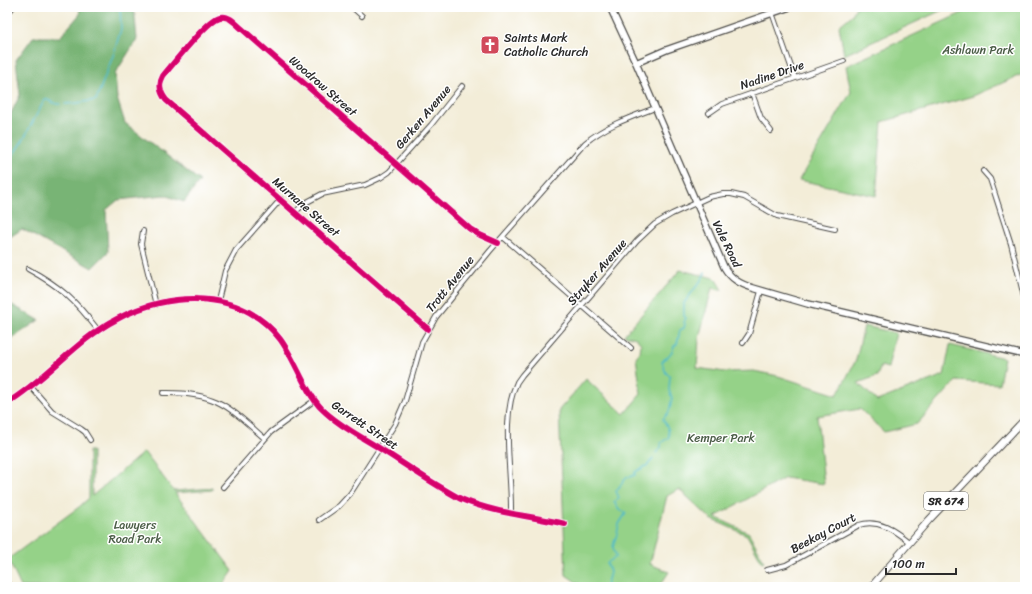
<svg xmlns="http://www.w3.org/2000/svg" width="1032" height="594" font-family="Sriracha,sans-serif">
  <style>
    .green { fill: #95d288; stroke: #607e5a }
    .forest { fill: #78b474; stroke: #527050 }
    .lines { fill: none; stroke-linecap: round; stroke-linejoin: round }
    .stream { stroke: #4ebac9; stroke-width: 1.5 }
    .street-casing { stroke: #494845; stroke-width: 6 }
    .secondary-casing { stroke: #494845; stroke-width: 8 }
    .primary-casing { stroke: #494845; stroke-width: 8 }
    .street { stroke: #fff; stroke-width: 4 }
    .secondary { stroke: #fff; stroke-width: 5.5 }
    .primary { stroke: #fff; stroke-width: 6 }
    .cycleway-casing { stroke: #fff; stroke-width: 8 }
    .cycleway { stroke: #d6006c; stroke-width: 6 }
    .labels { text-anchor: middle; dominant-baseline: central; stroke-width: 3; stroke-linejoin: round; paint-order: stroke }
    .shield { fill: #fff; stroke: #6b6b6b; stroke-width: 1 }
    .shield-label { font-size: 11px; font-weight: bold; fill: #2b2b2b }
    .poi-label { font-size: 12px; fill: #2b2b2b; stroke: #fff; text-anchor: start }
    .park-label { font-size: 12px; fill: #4b5d47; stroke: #fff }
    .street-label { font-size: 12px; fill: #2b2b2b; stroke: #fff }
  </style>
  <rect width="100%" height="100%" fill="#fff"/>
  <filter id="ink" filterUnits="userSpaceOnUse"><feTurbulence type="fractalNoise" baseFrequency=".025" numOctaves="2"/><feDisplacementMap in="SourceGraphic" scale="8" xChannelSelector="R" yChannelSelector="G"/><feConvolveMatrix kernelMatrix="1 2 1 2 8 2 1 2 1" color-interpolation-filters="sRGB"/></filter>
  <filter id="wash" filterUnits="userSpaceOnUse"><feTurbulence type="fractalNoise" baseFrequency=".012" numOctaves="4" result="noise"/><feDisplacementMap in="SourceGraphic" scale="16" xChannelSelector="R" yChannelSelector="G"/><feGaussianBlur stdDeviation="0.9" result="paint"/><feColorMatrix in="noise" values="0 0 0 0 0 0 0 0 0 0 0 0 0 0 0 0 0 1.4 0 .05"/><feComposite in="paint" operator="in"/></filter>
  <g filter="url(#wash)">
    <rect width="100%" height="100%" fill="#f3edd8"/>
    <path class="green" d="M856,7H949L844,55L839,26L852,15Z
      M975,7H1025V73L973,96L882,122L876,196L799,180L851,92L846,66Z
      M680,270L715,278L722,290L712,288L699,338L697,368L725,372L754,371L778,376L837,395L856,360L864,326L896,333L888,368L881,366L877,376L858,383L877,401L944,375L950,345L1004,358L999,384L956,381L917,424L884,432L860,409L817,416L824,484L785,478L715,517L749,533L764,561L762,562L747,535L711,519L679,489L667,496L650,564L669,572L659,587H583L566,575L559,410L586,379L624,414L641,394L636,357L640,352L641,344L636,338L624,335Z
      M89,451H92V496L144,452L174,491L212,488V490L175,493L233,571L222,587H21L8,559L79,507L89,498Z"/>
    <path class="forest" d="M79,7H134L137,39L115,74L117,98L125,123L200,181L184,202L164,195L118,200L106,210L108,252L92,268L22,229L7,239V121L20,95L16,60L33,37H60L80,14Z
      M7,302L39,320L7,342Z"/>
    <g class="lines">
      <path class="stream" d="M65,104L77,103L96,100L114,53L121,29L120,7
        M7,164L23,140L45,99L57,104H60
        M656,453L661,447V443L669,437L668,428L663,419L669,412L672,398L669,390L670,376L666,373L662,362C667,356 673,354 674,346L677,344L680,330L684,328L685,324L684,322L686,318L684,316V303L702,279L705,273
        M606,587L610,572L607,563L616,557L613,548L614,543L617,534L619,524L626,513L619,509L614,502L619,498L616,491L626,478L635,475V472L648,465L653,458"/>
    </g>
  </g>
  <g filter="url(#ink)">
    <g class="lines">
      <g class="street-casing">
        <path id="street" d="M352,7L362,16
          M770,7L795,78
          M7,14L13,7
          M752,93L761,118L771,131
          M709,113L722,104L844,61
          M983,171L990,179L992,185L1011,244L1025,301
          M295,212L307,202L322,194L365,185L380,178L389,172L431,125L462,86
          M143,231L141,244L156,305
          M503,237L631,348
          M28,269C61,287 75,300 98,330
          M218,301L225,271L236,250L281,199
          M428,329L166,100C160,92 158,85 163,76C173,64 207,20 220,17C229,15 235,23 241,28L470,229L480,235L498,243
          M743,343L749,334L761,291
          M31,387L52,411L81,429L85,432L90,440
          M163,393C215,392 227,405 264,438
          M7,403C47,379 76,340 117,319C169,291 241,288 280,339C295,359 305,392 322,409C338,425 360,436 379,448C406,465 433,484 461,499C494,513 531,516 565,524
          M223,487L271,432L315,400
          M511,513C512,473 500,417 517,382L522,375L637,241L655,224L672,214L709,197L723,194H731L744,197L777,216L835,229
          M319,520L339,506L350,494L395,424L405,401L422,342L436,317L490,251L585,143C605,126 631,117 655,108
          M767,570L786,565L859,525C878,519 894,530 909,542"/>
      </g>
      <g class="secondary-casing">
        <path id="secondary" d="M610,7L636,63L724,267C731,279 740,284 753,288L808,304L1025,355
          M636,63L666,50L790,7"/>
      </g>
      <g class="primary-casing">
        <path id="primary" d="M7,584L8,587
          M871,587L929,520L1025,419"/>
      </g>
      <use href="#street" class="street"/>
      <use href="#secondary" class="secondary"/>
      <use href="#primary" class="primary"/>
      <g class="cycleway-casing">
        <path id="cycleway" d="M428,329L166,100C160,92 158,85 163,76C173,64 207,20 220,17C229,15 235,23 241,28L470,229L480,235L498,243
          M7,403C47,379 76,340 117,319C169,291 241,288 280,339C295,359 305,392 322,409C338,425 360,436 379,448C406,465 433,484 461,499C494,513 531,516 565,524"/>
      </g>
      <use href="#cycleway" class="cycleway"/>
    </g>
  </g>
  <defs>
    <g id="church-square" transform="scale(1)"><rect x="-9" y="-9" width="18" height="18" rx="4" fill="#d1495b" stroke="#fff"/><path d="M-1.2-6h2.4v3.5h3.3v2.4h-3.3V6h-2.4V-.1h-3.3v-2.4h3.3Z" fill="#fff"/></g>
  </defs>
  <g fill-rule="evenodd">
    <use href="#church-square" x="490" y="45"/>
  </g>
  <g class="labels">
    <rect class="shield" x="924" y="492" width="44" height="18" rx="3"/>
    <g class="shield-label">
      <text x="946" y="501">SR 674</text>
    </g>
    <g class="poi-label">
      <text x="504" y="38">Saints Mark<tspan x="504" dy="14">Catholic Church</tspan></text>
    </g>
    <g class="park-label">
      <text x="978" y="50">Ashlawn Park</text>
      <text x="721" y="438">Kemper Park</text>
      <text x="135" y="525">Lawyers<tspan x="135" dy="14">Road Park</tspan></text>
    </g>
    <g class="street-label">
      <text transform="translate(772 75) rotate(-19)">Nadine Drive</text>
      <text transform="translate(323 86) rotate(41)">Woodrow Street</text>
      <text transform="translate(423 117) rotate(-50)">Gerken Avenue</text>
      <text transform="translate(306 207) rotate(41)">Murnane Street</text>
      <text transform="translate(727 244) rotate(64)">Vale Road</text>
      <text transform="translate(597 272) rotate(-49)">Stryker Avenue</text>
      <text transform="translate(450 284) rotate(-51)">Trott Avenue</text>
      <text transform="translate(365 425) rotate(34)">Garrett Street</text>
      <text transform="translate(823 533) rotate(-28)">Beekay Court</text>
    </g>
  </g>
  <rect width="1032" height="594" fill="none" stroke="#fff" stroke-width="24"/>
  <path d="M886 568v6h70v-6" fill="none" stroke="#2b2b2b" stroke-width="2"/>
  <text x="892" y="568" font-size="12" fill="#2b2b2b" stroke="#ffffff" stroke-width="3" paint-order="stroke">100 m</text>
</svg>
